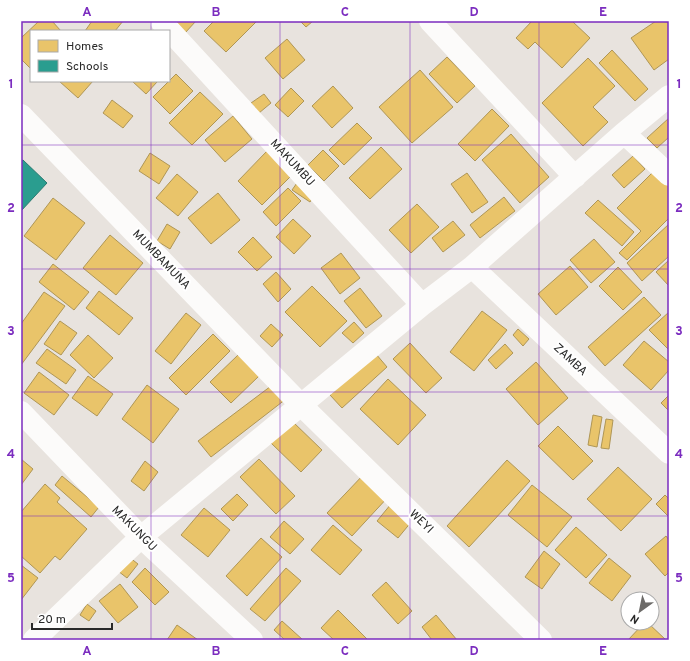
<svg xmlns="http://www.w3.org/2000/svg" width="690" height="661" font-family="Overpass,sans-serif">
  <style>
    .homes { fill: #e9c46a; stroke: #af9656 }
    .schools { fill: #2a9d8f; stroke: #2a7a70 }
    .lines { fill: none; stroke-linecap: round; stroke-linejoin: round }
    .street { stroke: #fcfbfa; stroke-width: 22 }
    .grid { fill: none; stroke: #7b2cbf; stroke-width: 1; stroke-opacity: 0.55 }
    .labels { text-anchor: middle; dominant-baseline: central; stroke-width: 4; stroke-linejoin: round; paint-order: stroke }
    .street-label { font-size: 12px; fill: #292929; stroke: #fff }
    .neatline { fill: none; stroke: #7b2cbf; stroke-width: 1.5 }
    .grid-label { font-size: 13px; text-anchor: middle; font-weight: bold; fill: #7b2cbf }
  </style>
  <rect width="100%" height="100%" fill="#e8e3de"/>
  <path class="homes" d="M39,21H52L61,31H31V69L21,59V38Z
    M92,21H123L115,31H85Z
    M172,21H196L185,33Z
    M214,21H257L226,52L204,31Z
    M300,21H313L306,27Z
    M532,21H572L590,38L562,68L535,42L528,49L516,38Z
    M656,21L669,22V59L654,70L631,38Z
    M287,39L305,60L283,79L265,58Z
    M612,50L648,89L635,101L599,63Z
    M447,57L475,86L457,103L429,74Z
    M588,58L615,86L593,107L608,122L583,146L542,103Z
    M420,70L453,107L412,143L379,107Z
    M176,74L193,91L170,114L153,97Z
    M59,81H93L78,98Z
    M132,81H156L157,82L146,94Z
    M333,86L353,108L332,128L312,106Z
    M291,88L304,101L288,117L275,105Z
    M200,92L223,114L192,145L169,123Z
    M264,94L271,103L259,113L251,103Z
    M112,100L133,116L123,128L103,113Z
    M492,109L509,126L475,161L458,144Z
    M233,116L252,139L225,162L205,140Z
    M669,118V137L657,148L647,138Z
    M357,123L372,138L344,165L329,150Z
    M511,134L549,177L520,203L482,160Z
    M381,147L402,169L370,199L349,178Z
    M323,150L339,166L324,181L308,165Z
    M267,151L291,176L262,205L238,181Z
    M150,153L170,166L159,184L139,171Z
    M633,156L645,169L624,188L612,175Z
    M654,171L669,186V218L627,260L619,253L641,231L617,208Z
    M467,173L488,202L472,213L451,184Z
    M177,174L198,192L178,216L156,198Z
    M299,180L316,193L310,202L292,190Z
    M288,188L301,201L276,226L263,212Z
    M218,193L240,220L211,244L188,218Z
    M504,197L515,211L480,238L470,225Z
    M53,198L85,223L56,260L24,236Z
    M598,200L634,232L622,246L585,213Z
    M417,204L439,227L411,253L389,230Z
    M293,219L311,236L294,254L276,237Z
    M453,221L465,235L443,252L432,238Z
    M167,224L180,232L170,249L157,241Z
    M669,224V256L642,281L627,263Z
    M110,235L143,263L116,295L83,268Z
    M253,237L272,257L257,271L238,252Z
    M594,239L615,262L591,283L570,260Z
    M341,253L360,278L340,294L321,268Z
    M669,260V286L656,272Z
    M53,264L89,292L74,310L39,282Z
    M570,266L588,287L556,315L538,294Z
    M618,267L642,292L623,310L599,286Z
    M276,272L291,289L278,302L263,284Z
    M312,286L347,321L320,347L285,312Z
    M360,288L382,316L366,328L344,301Z
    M99,291L133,318L119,335L86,308Z
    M44,292L65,306L21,365V324Z
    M644,297L661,315L605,366L588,347Z
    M482,311L507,330L474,371L450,352Z
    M669,312V350L649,330Z
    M186,313L201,325L171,364L155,351Z
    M60,321L77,333L61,355L44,344Z
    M354,322L364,333L353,343L342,333Z
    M271,324L283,335L272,347L260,336Z
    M518,329L529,339L523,346L513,335Z
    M213,334L230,351L186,395L169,378Z
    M88,335L113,358L94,378L70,355Z
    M644,341L669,362V370L651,390L623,365Z
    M410,343L442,378L426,393L393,359Z
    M505,344L513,353L496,369L488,360Z
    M47,349L76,370L66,384L36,363Z
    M376,354L387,367L342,408L330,395Z
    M238,355L259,376L231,403L210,382Z
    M536,362L568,398L538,425L506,389Z
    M39,372L69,395L54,415L24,393Z
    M88,376L113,394L97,416L72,398Z
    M388,379L426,415L398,445L360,409Z
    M275,383L286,399L211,457L198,441Z
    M147,385L179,409L153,443L122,419Z
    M669,395V411L661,403Z
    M593,415L602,417L597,447L588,445Z
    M606,419L613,420L609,449L601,448Z
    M292,421L322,450L301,472L271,443Z
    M558,426L593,461L573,480L538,446Z
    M21,459L33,469L21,485Z
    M259,459L295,496L276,514L240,477Z
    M507,460L530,481L469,547L447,526Z
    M145,461L158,472L144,491L131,481Z
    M618,467L652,499L621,531L587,499Z
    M365,473L389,496L352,536L327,513Z
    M62,476L99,507L91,517L55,485Z
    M45,484L60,498L57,502L87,529L60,560L55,556L40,573L21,556V512Z
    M532,485L572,517L547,547L508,515Z
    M237,494L248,505L233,521L221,509Z
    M665,495L669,499V517L656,504Z
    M391,504L412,521L398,538L377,521Z
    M204,508L230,530L208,557L181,535Z
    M284,521L304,539L290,554L270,537Z
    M333,525L362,550L340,575L311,550Z
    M576,527L607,555L586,578L555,550Z
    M666,536L669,540V572L665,576L645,554Z
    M261,538L282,557L247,596L226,576Z
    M544,551L560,564L542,589L525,577Z
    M129,557L138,564L127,578L118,571Z
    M609,558L631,576L612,601L589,583Z
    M21,565L38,578L21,600Z
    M145,568L169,592L155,605L132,582Z
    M286,568L301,581L265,621L250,609Z
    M386,582L412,611L398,624L372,595Z
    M120,584L138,607L118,623L99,601Z
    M87,604L96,611L89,621L80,615Z
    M338,610L368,640H334L321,628Z
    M436,615L457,640H432L422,627Z
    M282,621L303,640H285L274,630Z
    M644,623H648L666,640H628Z
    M177,625L198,640H167Z"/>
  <path class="schools" d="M23,160L47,183L21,211V161Z"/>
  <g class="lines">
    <path class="street" d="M161,21L422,305
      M430,21L575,177
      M21,115L301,405L541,640
      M624,133L669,175
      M472,267L669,453
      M21,412L141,537L252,640
      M34,640L141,537L422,305L472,267L624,133L669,96"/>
  </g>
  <path class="grid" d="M151,21V31M280,21V640M410,21V640M539,21V640M151,81V640M21,145H669M21,269H669M21,392H669M21,516H669"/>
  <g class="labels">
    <g class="street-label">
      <text transform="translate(292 163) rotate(47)">MAKUMBU</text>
      <text transform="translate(161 260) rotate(46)">MUMBAMUNA</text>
      <text transform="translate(570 360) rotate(43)">ZAMBA</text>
      <text transform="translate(421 522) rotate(44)">WEYI</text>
      <text transform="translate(134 529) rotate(45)">MAKUNGU</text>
    </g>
  </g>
  <rect width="690" height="661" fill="none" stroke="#ffffff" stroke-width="44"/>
  <rect x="30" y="30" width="140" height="52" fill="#ffffff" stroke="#a9a9a9"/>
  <rect x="38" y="40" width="20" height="12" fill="#e9c46a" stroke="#a9a9a9"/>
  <text x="66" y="50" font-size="12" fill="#292929">Homes</text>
  <rect x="38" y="60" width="20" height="12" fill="#2a9d8f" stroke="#a9a9a9"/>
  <text x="66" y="70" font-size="12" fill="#292929">Schools</text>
  <g transform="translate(640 611) rotate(213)"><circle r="19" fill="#ffffff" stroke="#a9a9a9"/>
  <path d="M0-3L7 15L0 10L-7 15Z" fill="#6c6a68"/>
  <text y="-6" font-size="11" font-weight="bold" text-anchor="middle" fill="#292929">N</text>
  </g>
  <path d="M32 623v6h80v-6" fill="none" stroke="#292929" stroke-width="2"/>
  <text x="38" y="623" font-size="12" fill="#292929" stroke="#ffffff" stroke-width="3" paint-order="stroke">20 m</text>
  <rect x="22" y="22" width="646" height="617" class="neatline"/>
  <g class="grid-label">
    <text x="87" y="16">A</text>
    <text x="216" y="16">B</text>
    <text x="345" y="16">C</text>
    <text x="474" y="16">D</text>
    <text x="603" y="16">E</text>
    <text x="11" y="88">1</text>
    <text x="679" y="88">1</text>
    <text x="11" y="212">2</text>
    <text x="679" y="212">2</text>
    <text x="11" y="335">3</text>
    <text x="679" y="335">3</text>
    <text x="11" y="458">4</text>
    <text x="679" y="458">4</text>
    <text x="11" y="582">5</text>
    <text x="679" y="582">5</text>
    <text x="87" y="655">A</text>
    <text x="216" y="655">B</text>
    <text x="345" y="655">C</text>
    <text x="474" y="655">D</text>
    <text x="603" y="655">E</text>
  </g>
</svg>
